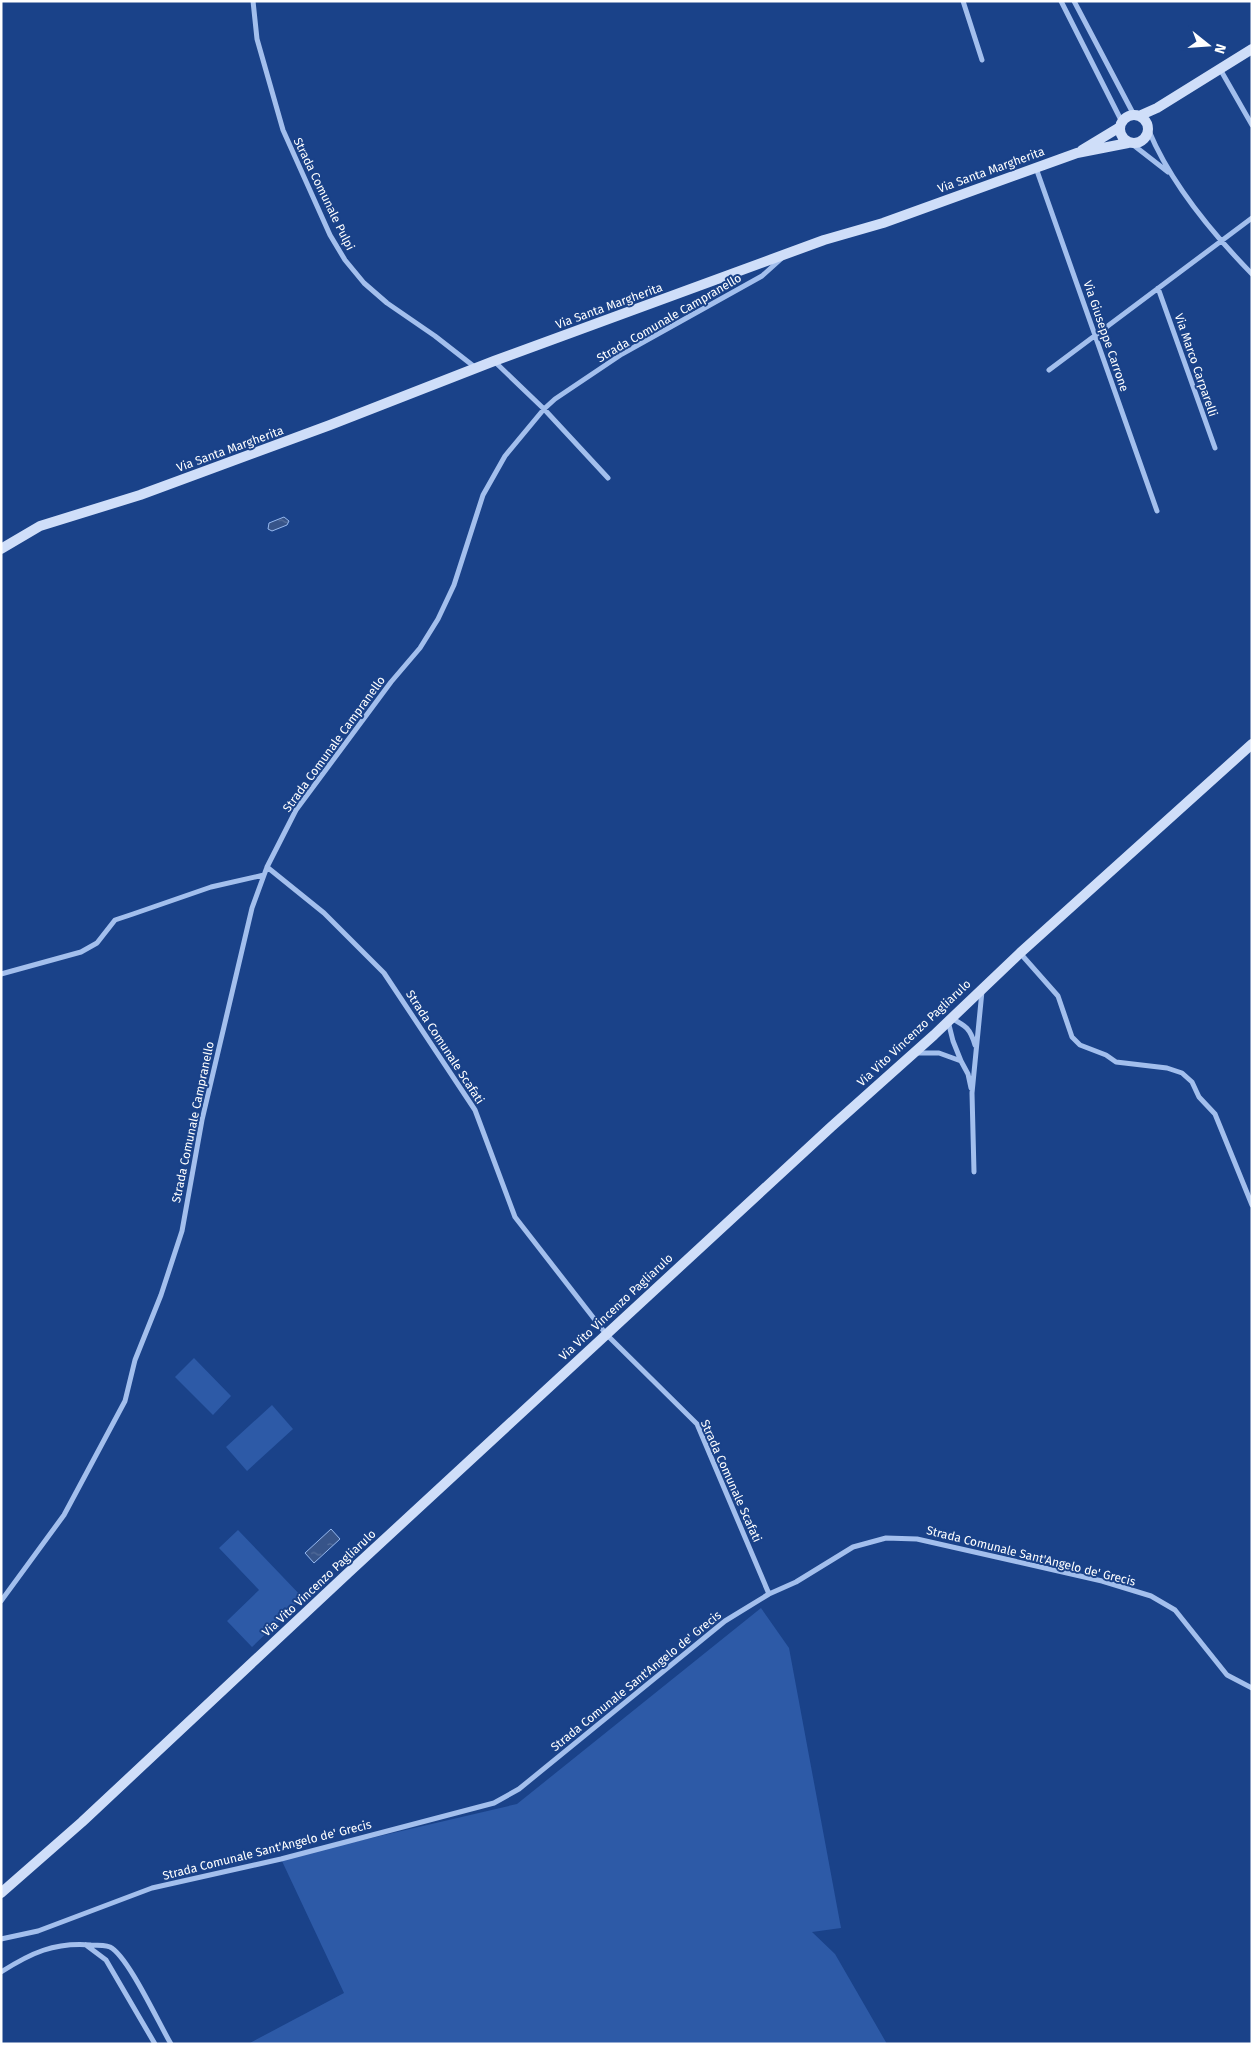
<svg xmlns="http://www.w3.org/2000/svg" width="1253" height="2045" font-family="'Fira Sans',sans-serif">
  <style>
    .grass { fill: #2d5aa7 }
    .water { fill: url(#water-ripples); stroke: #95b8ef }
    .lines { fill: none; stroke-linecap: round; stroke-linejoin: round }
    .street { stroke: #a3bfed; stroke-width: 5 }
    .secondary { stroke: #cfdef9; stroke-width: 10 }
    .labels { text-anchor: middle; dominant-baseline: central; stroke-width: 4; stroke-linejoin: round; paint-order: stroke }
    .street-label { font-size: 12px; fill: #fff; stroke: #1a4289 }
  </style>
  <defs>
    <pattern id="water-ripples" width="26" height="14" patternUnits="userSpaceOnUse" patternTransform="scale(1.25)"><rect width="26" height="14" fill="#375489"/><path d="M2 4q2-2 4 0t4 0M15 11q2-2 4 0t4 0" fill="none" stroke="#556e9b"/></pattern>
  </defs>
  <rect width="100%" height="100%" fill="#1a4289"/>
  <path class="grass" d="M194,1358L231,1396L213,1415L175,1377Z
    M272,1405L293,1429L247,1471L226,1447Z
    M238,1530L303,1598L252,1647L227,1621L259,1590L219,1548Z
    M761,1608L789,1648L841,1928L812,1932L835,1954L887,2044H248L344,1993L281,1859L517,1804Z"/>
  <path class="water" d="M284,517L289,521L287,525L272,531L268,529L269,523Z
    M331,1529L340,1539L314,1563L305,1553Z"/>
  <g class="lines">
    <path class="street" d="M253,1L257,39L283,130L330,235L345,260L364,283L387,303L435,336L476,368
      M963,1L982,60
      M1061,1L1122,122
      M1074,1L1134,115
      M1220,69L1252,125
      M1149,131C1171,184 1211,232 1252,274
      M1132,144L1168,172
      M1036,168L1157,511
      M1158,288L1215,448
      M494,361L544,409L608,478
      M1049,370L1252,218
      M267,867L324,913L384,973L475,1110L515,1217L606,1334L697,1424L769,1594
      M1020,953L1058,996L1072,1037L1080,1045L1106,1055L1116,1062L1167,1068L1182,1073L1192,1082L1199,1097L1215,1114L1252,1205
      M1,974L81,952L97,943L115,920L133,914L211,887L264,875
      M951,1018C966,1026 970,1028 975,1045
      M948,1021L953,1041L961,1061
      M915,1053H939L961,1061L968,1074L971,1088
      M974,1172L972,1093L982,991
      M1,1601L64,1515L125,1401L135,1360L161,1295L182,1231L202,1120L252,908L267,867L296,810L391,682L420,648L438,619L454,585L483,495L505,456L544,409L555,399L622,354L762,276L782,258
      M1,1939L38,1931L152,1888L281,1859L494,1803L519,1789L725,1621L769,1594L796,1582L853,1547L886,1538L917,1539L1102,1581L1151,1596L1175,1610L1227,1675L1252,1688
      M86,1945L106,1960L155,2044
      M1,1972C31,1953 54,1942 91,1945C96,1945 105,1945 110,1947C128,1956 159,2024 171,2044"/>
    <path class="secondary" d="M1120 129a14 14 0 1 1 28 0a14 14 0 1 1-28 0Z
      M1139,116L1157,108L1252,49
      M1082,150L1120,127
      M1,549L40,526L140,495L330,425L494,361L824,240L883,223L1077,153L1128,143
      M1,1893L82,1822L348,1573L831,1127L934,1035L1020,953L1252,744"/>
  </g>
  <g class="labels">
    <g class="street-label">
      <text transform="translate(991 170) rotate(-20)">Via Santa Margherita</text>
      <text transform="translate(324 194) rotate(64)">Strada Comunale Pulpi</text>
      <text transform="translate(609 306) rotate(-20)">Via Santa Margherita</text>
      <text transform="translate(669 318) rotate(-30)">Strada Comunale Campranello</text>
      <text transform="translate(1106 336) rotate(71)">Via Giuseppe Carrone</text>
      <text transform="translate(1196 365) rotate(71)">Via Marco Carparelli</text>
      <text transform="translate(230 449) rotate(-20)">Via Santa Margherita</text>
      <text transform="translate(334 744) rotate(-54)">Strada Comunale Campranello</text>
      <text transform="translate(914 1033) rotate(-43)">Via Vito Vincenzo Pagliarulo</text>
      <text transform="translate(445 1047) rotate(57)">Strada Comunale Scafati</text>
      <text transform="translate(193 1122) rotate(-78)">Strada Comunale Campranello</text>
      <text transform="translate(616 1307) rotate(-43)">Via Vito Vincenzo Pagliarulo</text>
      <text transform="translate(731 1481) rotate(66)">Strada Comunale Scafati</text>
      <text transform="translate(1031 1556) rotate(14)">Strada Comunale Sant'Angelo de' Grecis</text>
      <text transform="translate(319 1583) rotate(-43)">Via Vito Vincenzo Pagliarulo</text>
      <text transform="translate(636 1681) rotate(-39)">Strada Comunale Sant'Angelo de' Grecis</text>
      <text transform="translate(267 1850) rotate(-14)">Strada Comunale Sant'Angelo de' Grecis</text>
    </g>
  </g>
  <rect width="1253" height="2045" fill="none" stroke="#ffffff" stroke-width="5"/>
  <g transform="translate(1208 45) rotate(107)" stroke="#1a4289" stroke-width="4" paint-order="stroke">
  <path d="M0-4L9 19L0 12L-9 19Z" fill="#ffffff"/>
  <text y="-8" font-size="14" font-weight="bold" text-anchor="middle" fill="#ffffff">N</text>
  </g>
</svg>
